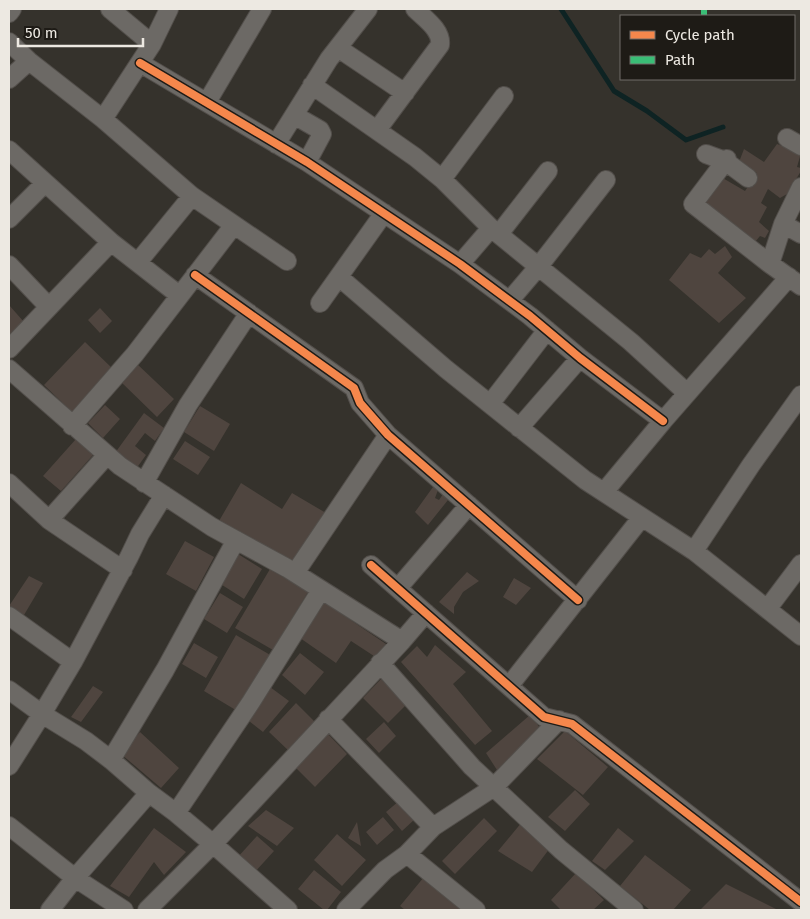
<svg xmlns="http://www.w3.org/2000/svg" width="810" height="919" font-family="'Fira Sans',sans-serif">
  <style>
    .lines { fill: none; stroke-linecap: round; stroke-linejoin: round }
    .stream { stroke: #0e2323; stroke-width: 5 }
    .building { fill: #4f453f }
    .minor-casing { stroke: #534f4b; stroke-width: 20 }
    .minor { stroke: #6c6965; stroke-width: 18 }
    .quiet { stroke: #3abd76; stroke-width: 6; stroke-dasharray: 12 6; stroke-linecap: butt }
    .cycleway-casing { stroke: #1e1b16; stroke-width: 11 }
    .cycleway { stroke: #f5874c; stroke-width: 8 }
  </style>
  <rect width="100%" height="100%" fill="#35322c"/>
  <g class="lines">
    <path class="stream" d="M561,9L614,91L647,111L686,140L723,127"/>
  </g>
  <path class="building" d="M777,144L801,153L797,167L801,168V171L787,194L780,198L768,189L761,203L767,207L759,222L769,231L765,238L760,236L755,242L702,203L721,177L745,191L757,173L739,162L744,149L764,162Z
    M725,246L732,257L718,273L746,298L719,323L669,280L690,253L701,258L709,249L715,254Z
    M9,305L24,322L9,338Z
    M100,308L112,321L100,333L88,320Z
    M85,342L113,369L72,412L44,385Z
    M136,363L174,399L157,417L120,381Z
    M105,405L120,419L103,438L88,423Z
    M200,406L230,424L214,451L184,432Z
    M144,413L164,428L155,441L145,433L135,446L146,455L136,469L115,453Z
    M76,439L93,455L61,491L43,476Z
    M185,441L210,457L198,475L173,459Z
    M241,483L282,509L292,493L326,513L294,566L219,521Z
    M433,487L438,490L435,498L439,500L443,494L448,500L428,525L415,512Z
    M185,541L214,557L196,591L166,574Z
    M238,554L262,569L244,599L219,583Z
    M270,569L308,592L273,650L235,628Z
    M467,572L479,581L463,592L454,607V614L439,602Z
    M29,576L43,583L24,615L9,609V606Z
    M514,578L531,588L516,605L503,597Z
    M220,593L243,607L227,633L204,619Z
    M324,602L386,644L377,658L351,641L336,663L300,638Z
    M236,635L272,656L239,712L204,691Z
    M194,643L218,657L206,678L182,664Z
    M435,645L466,672L453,684L492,731L475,745L401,662L417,646L427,657Z
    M300,653L324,672L305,695L282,675Z
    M381,679L407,704L388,723L363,698Z
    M93,686L103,692L81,722L71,717Z
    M270,687L289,701L263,732L245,718Z
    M296,703L317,724L290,752L269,732Z
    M530,715L540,728L497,770L486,753Z
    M384,722L396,736L379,753L366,739Z
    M565,731L608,767L583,795L537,759Z
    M140,732L179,768L161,788L121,754Z
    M326,732L347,754L315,787L293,765Z
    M575,790L590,804L565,831L548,817Z
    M399,801L415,819L402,831L386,812Z
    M266,810L294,828L277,846L248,826Z
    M383,817L394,830L377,845L366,832Z
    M484,818L497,831L455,874L442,861Z
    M357,822L361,846L348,838Z
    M522,822L550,848L532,872L498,851Z
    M154,828L186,852L164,875L154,862L129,897L110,886Z
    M618,828L634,841L605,870L592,861Z
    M337,834L366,860L342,886L314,860Z
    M257,836L274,851L254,873L237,858Z
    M645,855L691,890L673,910H650L620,886Z
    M314,870L341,892L327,910H324L298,889Z
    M576,873L604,900L593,910H561L551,900Z
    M424,877L463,910H405L400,906Z
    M726,884L778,910H700Z"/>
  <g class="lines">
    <g class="minor-casing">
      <path id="minor" d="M110,9L152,44
        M9,13L12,9
        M9,42L29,61L103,119L192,196L287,261
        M338,48L405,93
        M140,63L307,162L460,264L530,316L580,358L663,421
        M9,79L29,61
        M312,85L415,157L442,179L491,228L631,342L687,393
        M207,102L262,9
        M294,115L320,130L322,134L307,162
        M103,119L152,44L169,9
        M377,130L440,45C442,30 425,19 415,9
        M787,138L801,146
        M276,144L329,59L368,9
        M9,150L111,242L179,295
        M706,154L725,161L748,178
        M727,159L693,204L770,264L801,286
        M442,179L504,96
        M9,219L45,183
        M783,224L801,234
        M499,234L548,171
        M138,262L192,196
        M460,264L491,228
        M770,264L783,224L801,187
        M9,265L49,307
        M195,275L354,388L360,403L388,435L578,600
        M339,277L446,369L585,480L694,551L801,636
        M510,300L539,266L606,180
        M320,303L384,213
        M9,349L111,242
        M9,369L120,466L212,527L287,568L402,641
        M490,404L547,330
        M72,426L135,354L234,225
        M519,428L580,358
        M9,483L49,520L123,570
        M144,483L188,405L249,313
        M604,492L663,421L789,277
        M49,520L107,455
        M694,551L751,465L801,395
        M371,565L544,717L572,724L801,902
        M295,573L388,435
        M398,588L469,505
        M768,608L801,564
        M9,616L73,662
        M380,663L472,767L561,850L634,910
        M509,686L642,517
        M9,690L42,714L86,741L111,760L149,793L176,813L213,844L288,910
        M328,719L433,827
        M111,760L165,670L236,540
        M9,766L42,714L73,662L129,557L140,534L164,495
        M176,813L251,702L321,590
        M9,826L75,878L124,910
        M407,854L476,910
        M50,910L75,878L149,793
        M147,910L213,844L402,641L426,613
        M346,910L385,870L407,854L433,827L494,787L559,720"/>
    </g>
    <use href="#minor" class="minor"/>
    <path class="quiet" d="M704,16V9H705"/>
    <g class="cycleway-casing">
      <path id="cycleway" d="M140,63L307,162L460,264L530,316L580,358L663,421
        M195,275L354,388L360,403L388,435L578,600
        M371,565L544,717L572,724L801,902"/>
    </g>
    <use href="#cycleway" class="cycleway"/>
  </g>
  <rect width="810" height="919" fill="none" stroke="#ede9e2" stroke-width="20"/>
  <rect x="620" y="15" width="175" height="65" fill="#1e1b16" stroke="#716d68"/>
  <rect x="630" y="31" width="25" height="8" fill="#f5874c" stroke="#716d68"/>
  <text x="665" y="40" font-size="15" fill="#ede9e2">Cycle path</text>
  <rect x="630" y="56" width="25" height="8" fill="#3abd76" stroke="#716d68"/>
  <text x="665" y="65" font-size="15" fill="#ede9e2">Path</text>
  <path d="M18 38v8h125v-8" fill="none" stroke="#ede9e2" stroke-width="2.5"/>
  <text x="25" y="38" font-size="15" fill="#ede9e2" stroke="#1e1b16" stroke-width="4" paint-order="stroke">50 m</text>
</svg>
